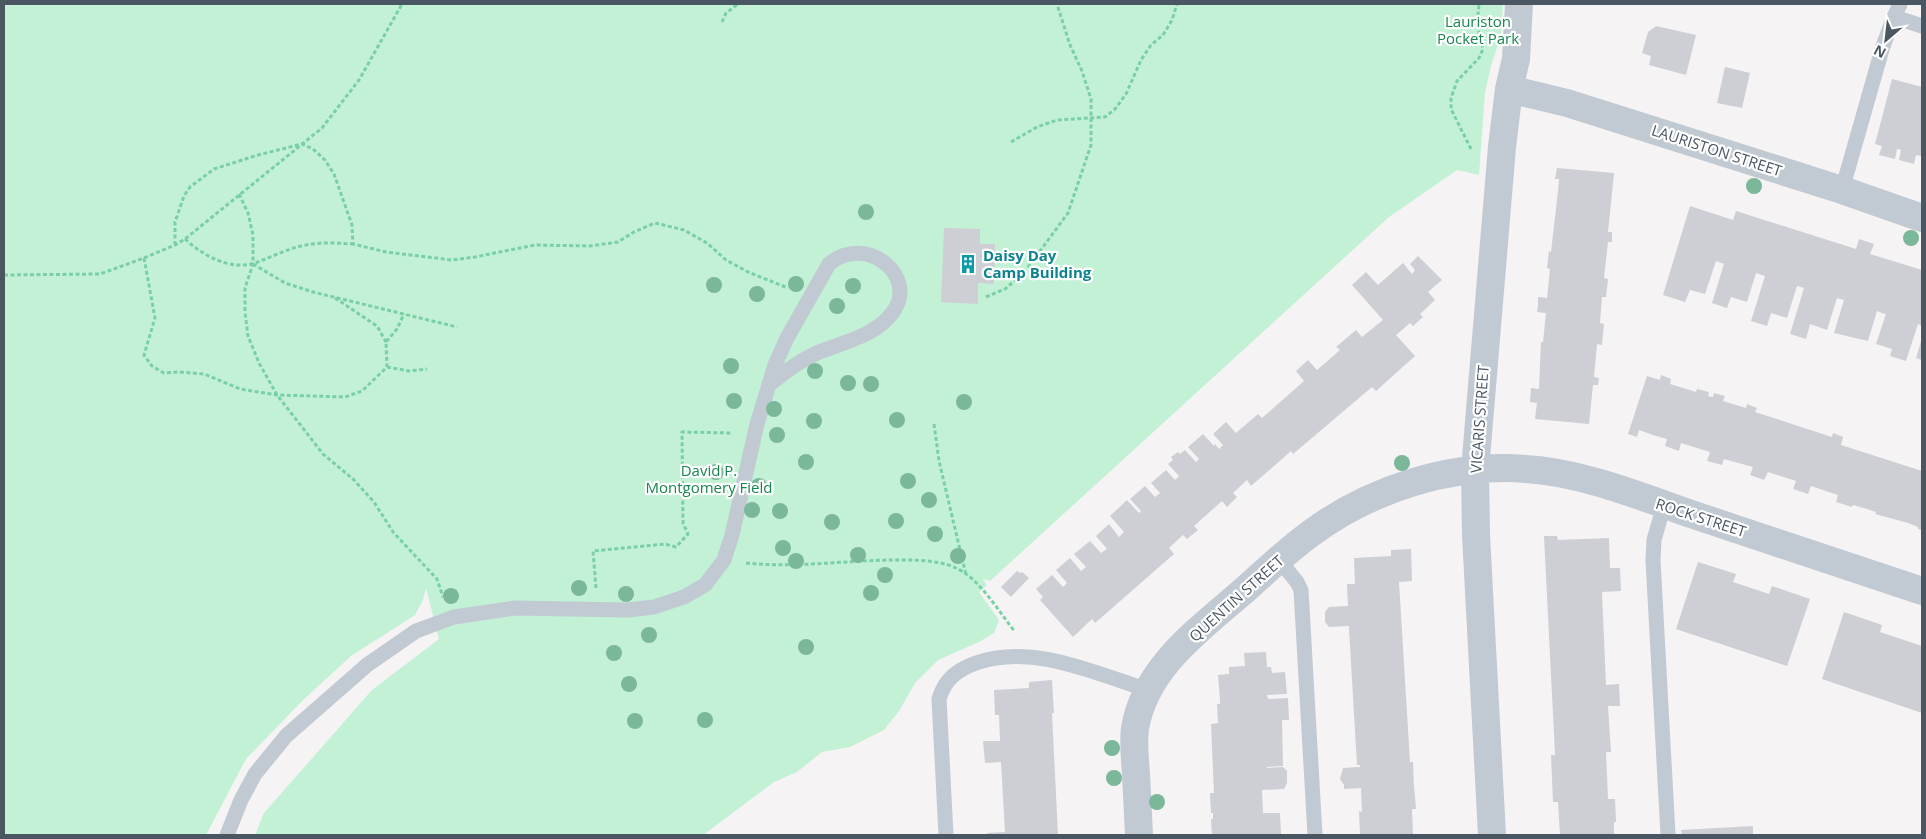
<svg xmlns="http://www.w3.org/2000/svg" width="1926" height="839" font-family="'Open Sans',sans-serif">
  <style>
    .green { fill: #c3f1d5 }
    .building { fill: #cdcfd5 }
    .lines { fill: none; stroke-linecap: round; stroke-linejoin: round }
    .path { stroke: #7ad0a6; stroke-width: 3; stroke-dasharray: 4 2.5; stroke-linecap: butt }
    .lane { stroke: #c1cad2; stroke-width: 15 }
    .street { stroke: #c1cad2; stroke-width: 28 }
    .tree { fill: #7bb799 }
    .labels { text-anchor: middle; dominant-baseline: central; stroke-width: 4.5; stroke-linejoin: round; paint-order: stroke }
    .park-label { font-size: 15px; fill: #17864f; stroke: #fff }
    .street-label { font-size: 15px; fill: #4a5661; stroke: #fff }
    .culture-label { font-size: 15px; font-weight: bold; fill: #0d838f; stroke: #fff; text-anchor: start }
  </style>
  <rect width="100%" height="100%" fill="#f5f3f3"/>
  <path class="green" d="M4,4H1503L1501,35L1491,66L1485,92L1479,175L1457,170L1389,217L990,581L983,579L987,585L979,592L999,620L994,633L979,642L938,660L915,683L899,711L884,730L850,747L822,752L797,772L774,782L703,835H255L264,813L372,690L439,639L426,588L423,600L415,615L351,656L302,701L246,759L206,835H4Z"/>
  <path class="building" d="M1656,26L1696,35L1686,75L1649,65L1651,56L1642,53L1648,32Z
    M1725,67L1750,73L1742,108L1717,103Z
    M1892,79L1922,87V156L1916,155L1914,164L1899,160L1901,150L1897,149L1895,159L1879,155L1882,146L1875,144Z
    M1557,168L1614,173L1608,232H1612V242H1608L1604,278L1608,279L1606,297H1602L1600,323L1604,324L1603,334L1602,345L1597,344L1594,377L1599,378L1598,385H1593L1589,424L1535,419L1537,403L1530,402L1531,388L1539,389L1541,342H1543L1546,313L1537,312L1538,305V297L1547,298L1550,269L1547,268L1549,251L1551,252L1558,191L1559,179H1555Z
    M1690,206L1733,220L1736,211L1856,249L1859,239L1874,244L1870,254L1922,270V326L1918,324L1906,361L1890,356L1892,349L1876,344L1886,314L1882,313L1877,311L1868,341L1834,333L1844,300L1837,298L1827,330L1810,324L1806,339L1790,334L1804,288L1801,287L1797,286L1787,318L1771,313L1767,326L1751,321L1765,276L1756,273L1747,302L1731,297L1727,308L1712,303L1724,264L1716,261L1705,294L1690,290L1685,302L1663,295Z
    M944,228L980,229V244H995L994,284L978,283V304L941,302Z
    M1418,256L1442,280L1428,292L1435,300L1420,314L1423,317L1413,326L1410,323L1396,335L1415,356L1376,391L1372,387L1293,454L1291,451L1251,486L1247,480L1233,493L1237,497L1227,507L1222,501L1194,526L1198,530L1187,539L1183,535L1169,548L1174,554L1095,623L1092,619L1073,637L1040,600L1043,597L1036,589L1052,575L1063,587L1067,583L1056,570L1070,558L1081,571L1086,567L1074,554L1090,541L1101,553L1107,549L1096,536L1109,524L1119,537L1124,532L1110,516L1127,500L1139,513L1141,511L1130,499L1145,486L1155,497L1160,493L1151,483L1166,470L1175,480L1179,476L1168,464L1173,460L1171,457L1178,452L1180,454L1185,450L1196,462L1199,459L1188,447L1203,434L1214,446L1215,444L1219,449L1223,445L1213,434L1226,422L1236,433L1258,414L1262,418L1304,381L1296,371L1308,360L1317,370L1340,350L1336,347L1356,330L1362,337L1383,320L1352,285L1366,272L1378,285L1403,263L1412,274L1415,270L1410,264Z
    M1922,338V360L1916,358Z
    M1661,375L1671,379L1670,384L1696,392L1697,389L1709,392L1708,396L1713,397L1714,393L1725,396L1723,401L1746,408L1747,404L1757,408L1755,412L1832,437L1833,433L1843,437L1841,445L1922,471V530L1918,529V527L1908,523L1875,514L1876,512L1867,509L1853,505L1852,507L1836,502L1838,495L1811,486L1808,494L1793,489L1796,481L1768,472L1764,480L1750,475L1753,467L1724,459L1722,465L1707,461L1710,452L1681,443L1679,451L1665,446L1667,439L1653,435L1639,430L1637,437L1628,434L1647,376L1660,380Z
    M1544,536H1557L1558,540L1609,538L1610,568H1620L1621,591L1602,592L1606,685L1619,684L1620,706H1608L1611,752H1606L1608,799H1615L1616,822H1614V835H1560L1558,802H1553L1552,779L1551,755H1555Z
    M1411,549L1412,581L1399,582L1410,762H1413L1414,786L1416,809H1412L1413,835H1360L1359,811L1362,812L1361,788L1344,789V785L1340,779L1343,768L1360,767V765H1357L1349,629V626L1329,627L1325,622V612L1329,607L1348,606L1347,584H1355L1354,558L1391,556V550Z
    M1698,562L1736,574L1733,582L1769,594L1772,586L1810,599L1787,666L1676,629Z
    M1017,571L1020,573L1022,572L1029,578L1011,597L1001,587Z
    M1844,612L1882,625L1880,632L1922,646V713L1822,679Z
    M1266,652L1267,667H1271L1272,673L1285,672L1287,694L1267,695L1268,699L1288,698L1289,720H1282L1283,766L1267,767V768L1283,767L1287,771V783L1284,789L1262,790L1263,813H1280L1281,835H1212L1211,819H1213V813H1211L1210,793H1214L1211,724L1218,723L1217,704H1220V700L1218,675L1229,674V667L1245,666L1244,653Z
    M1052,680L1054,713H1052L1058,835H988L987,833L1005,832L1001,762L985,763L983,741H1000L999,715H995L994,690L1029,688V682Z
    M1753,826V835H1682L1681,830Z"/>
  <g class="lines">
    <path class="path" d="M722,22L726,13L738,4
      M1011,142L1037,127L1057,120L1105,117L1115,109L1126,94L1141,60L1151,45L1163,35L1172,20L1177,4
      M1471,149L1451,109V98L1457,81L1479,58L1483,49L1477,25L1479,4
      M239,194L248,213L253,235V264L245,288V312L248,336L259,363L277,395L302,427L323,454L353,479L374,502L393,532L437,579L443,597
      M185,239C202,255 230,271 255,263C272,257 288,248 306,245C321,242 338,243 353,244
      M175,245V222L184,196L190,187L214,169L258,155L302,144L313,149L325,160L334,174L352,225L353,244L386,252L452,260L475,257L535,245L590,246L618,242L634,232L655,223L684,230L707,243L726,260L748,272L788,288
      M144,258L155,318L144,355L152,366L164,373L179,372L204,374L240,389L277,395L345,397L362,391L387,367L386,342L397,329L404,314
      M253,264L285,283L313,292L457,327
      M4,275L100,274L144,258L175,245L185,239L322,128L359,80L402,4
      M986,297L1005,289L1012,283L1029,266L1068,213L1091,145V99L1082,71L1070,45L1057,4
      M335,298L377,326L386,342
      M387,367L409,371L427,369
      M934,424L939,461L966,575
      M746,563C793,568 841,561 888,560C910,560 936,559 956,568C979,578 1000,613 1015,632
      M596,588L593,551L665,544L676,547L688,534L683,523L682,432L732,433"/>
    <path class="lane" d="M1900,4L1894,17L1922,26
      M1842,190L1883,46L1894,17
      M1664,505L1654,540L1653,560L1668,835
      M1279,560L1297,582L1301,590L1315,835
      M227,835L241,800L255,774L286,736L367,665L416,631L454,617L515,608L627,610L654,607L684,597L705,585L724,560L732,535L757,424L775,365L787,338L829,264C866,233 919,276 893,312C876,336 843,342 817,353C799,361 785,372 770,384
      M946,835L939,699C945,679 957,670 976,663C1031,643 1095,673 1148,690"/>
    <path class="street" d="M1509,89L1567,103L1842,190L1922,218
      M1139,835C1138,815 1137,794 1136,774C1135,759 1133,743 1135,728C1146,665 1203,627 1248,587C1268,569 1288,550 1310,534C1370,489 1452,463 1526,469C1581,472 1642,497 1694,515C1770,540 1846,565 1922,591
      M1492,835L1476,535L1475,470L1502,147L1509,89L1516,59L1519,4"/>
  </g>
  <g class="tree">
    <circle cx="1754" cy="186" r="8"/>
    <circle cx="866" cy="212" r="8"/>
    <circle cx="1911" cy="238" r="8"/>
    <circle cx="796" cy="284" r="8"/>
    <circle cx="714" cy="285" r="8"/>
    <circle cx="853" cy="286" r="8"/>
    <circle cx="757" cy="294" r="8"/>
    <circle cx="837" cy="306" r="8"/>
    <circle cx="731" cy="366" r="8"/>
    <circle cx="815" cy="371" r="8"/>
    <circle cx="848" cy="383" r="8"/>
    <circle cx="871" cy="384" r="8"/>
    <circle cx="734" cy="401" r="8"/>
    <circle cx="964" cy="402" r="8"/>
    <circle cx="774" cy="409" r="8"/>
    <circle cx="897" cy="420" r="8"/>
    <circle cx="814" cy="421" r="8"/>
    <circle cx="777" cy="435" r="8"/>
    <circle cx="806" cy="462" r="8"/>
    <circle cx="1402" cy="463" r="8"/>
    <circle cx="716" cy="472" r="8"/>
    <circle cx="908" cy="481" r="8"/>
    <circle cx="759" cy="486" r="8"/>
    <circle cx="929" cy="500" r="8"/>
    <circle cx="752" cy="510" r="8"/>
    <circle cx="780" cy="511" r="8"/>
    <circle cx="896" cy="521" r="8"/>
    <circle cx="832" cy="522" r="8"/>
    <circle cx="935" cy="534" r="8"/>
    <circle cx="783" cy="548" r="8"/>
    <circle cx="858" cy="555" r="8"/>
    <circle cx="958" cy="556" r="8"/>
    <circle cx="796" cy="561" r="8"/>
    <circle cx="885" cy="575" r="8"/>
    <circle cx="579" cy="588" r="8"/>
    <circle cx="871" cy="593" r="8"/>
    <circle cx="626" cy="594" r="8"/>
    <circle cx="451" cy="596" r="8"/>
    <circle cx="649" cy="635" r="8"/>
    <circle cx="806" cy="647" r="8"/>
    <circle cx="614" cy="653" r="8"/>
    <circle cx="629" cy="684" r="8"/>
    <circle cx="705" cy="720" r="8"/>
    <circle cx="635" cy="721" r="8"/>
    <circle cx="1112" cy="748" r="8"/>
    <circle cx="1114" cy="778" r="8"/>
    <circle cx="1157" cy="802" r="8"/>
  </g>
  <defs>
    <g id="building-bare" transform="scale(1.5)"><path d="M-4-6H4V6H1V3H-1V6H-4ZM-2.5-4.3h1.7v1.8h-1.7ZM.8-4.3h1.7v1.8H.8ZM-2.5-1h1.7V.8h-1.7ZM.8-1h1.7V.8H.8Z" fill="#0f9aa8" stroke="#fff" stroke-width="2.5" paint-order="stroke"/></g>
  </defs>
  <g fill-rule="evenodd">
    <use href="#building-bare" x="968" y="264"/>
  </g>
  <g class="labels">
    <g class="park-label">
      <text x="1478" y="21">Lauriston<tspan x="1478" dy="17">Pocket Park</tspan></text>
      <text x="709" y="470">David P.<tspan x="709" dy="17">Montgomery Field</tspan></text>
    </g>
    <g class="street-label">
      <text transform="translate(1717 150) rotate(18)">LAURISTON STREET</text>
      <text transform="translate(1479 419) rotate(-86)">VICARIS STREET</text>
      <text transform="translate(1701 517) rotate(18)">ROCK STREET</text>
      <text transform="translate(1236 598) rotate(-42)">QUENTIN STREET</text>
    </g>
    <g class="culture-label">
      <text x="983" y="255">Daisy Day<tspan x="983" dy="17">Camp Building</tspan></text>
    </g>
  </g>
  <rect width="1926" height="839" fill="none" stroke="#4a5661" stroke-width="10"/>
  <g transform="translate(1886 40) rotate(208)" stroke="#ffffff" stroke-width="4" paint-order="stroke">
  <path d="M0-4L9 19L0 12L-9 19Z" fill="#4a5661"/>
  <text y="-8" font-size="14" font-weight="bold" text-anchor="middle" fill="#4a5661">N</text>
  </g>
</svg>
